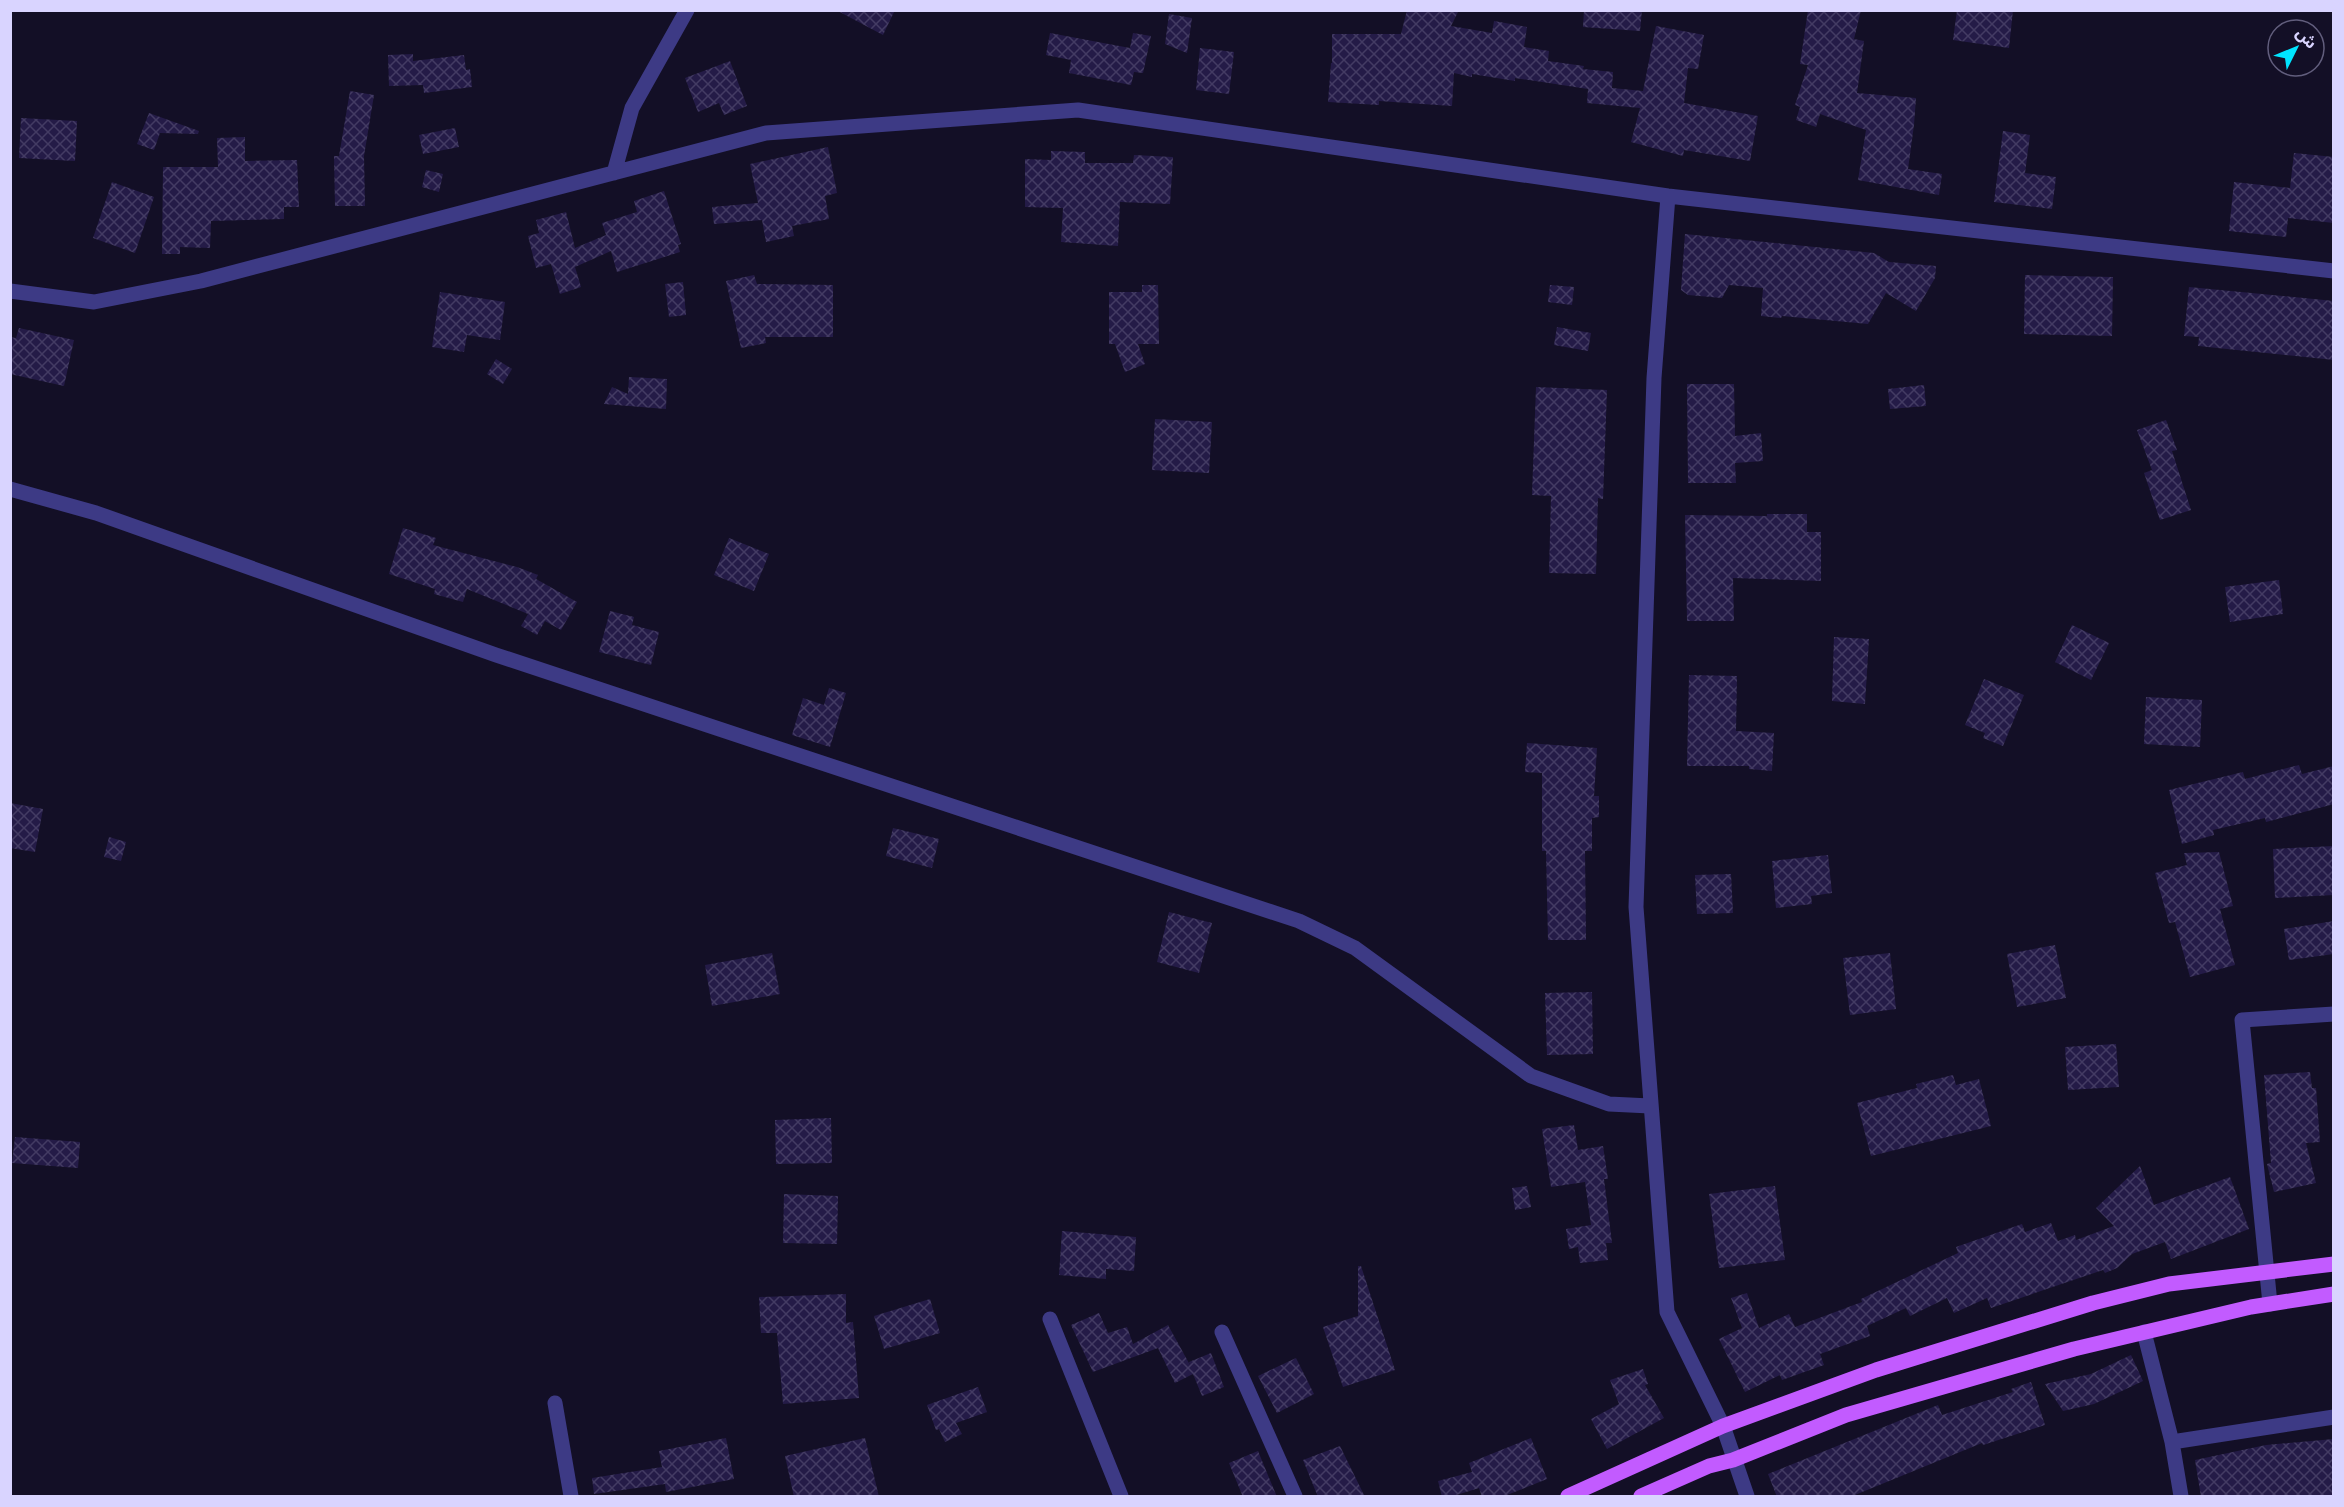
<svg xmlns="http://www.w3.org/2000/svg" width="2344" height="1507" font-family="'Fira Sans Condensed','Noto Sans Arabic',sans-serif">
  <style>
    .building { fill: url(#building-cross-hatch) }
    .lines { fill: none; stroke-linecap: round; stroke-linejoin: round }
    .minor { stroke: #3d3a85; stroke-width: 15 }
    .major { stroke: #c25bff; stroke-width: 15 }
  </style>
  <defs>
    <pattern id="building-cross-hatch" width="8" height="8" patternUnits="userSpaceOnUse" patternTransform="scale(1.5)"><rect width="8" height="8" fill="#241b47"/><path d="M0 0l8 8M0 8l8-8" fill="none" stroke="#433b63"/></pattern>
  </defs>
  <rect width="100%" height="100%" fill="#130f26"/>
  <path class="building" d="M836,10H895L883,35Z
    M1407,10H1459L1451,26L1492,33L1494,21L1527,27L1524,47L1549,51L1548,61L1584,66L1583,69L1613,72L1612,88L1643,91L1656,26L1704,35L1698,69L1688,68L1684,103L1758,116L1750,161L1684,150L1683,156L1631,142L1640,108L1587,103L1588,89L1515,78V81L1472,74V77L1454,73L1452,106L1379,101V105L1328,102L1331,63H1332V34H1401Z
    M1584,10H1642L1640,31L1583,27Z
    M1808,10H1861L1854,39L1864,41L1857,93L1916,98L1914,125L1908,169L1942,174L1939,195L1858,180L1866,130L1820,114L1816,127L1796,120L1800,107L1795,105L1808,65L1800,64Z
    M1957,10H2013L2009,48L1953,40Z
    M1169,14L1192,18L1187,53L1165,44Z
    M1050,33L1130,48L1133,33L1151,36L1143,73L1134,72L1131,85L1069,73L1071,60L1046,55Z
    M1200,48L1234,52L1229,94L1196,90Z
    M413,54V61L464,55L466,70L470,69L472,87L424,93L423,85L389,86L388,55Z
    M730,61L747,106L724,115L719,103L698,112L685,78Z
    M350,91L374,95L364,156L365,206H335L334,156H339Z
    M149,113L199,131L198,134L160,133L154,150L137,144Z
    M21,118L77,121L75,161L19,158Z
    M455,128L459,147L423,154L419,135Z
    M2003,131L2030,135L2025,173L2056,177L2052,209L1994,202Z
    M245,137V161L297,160L299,207H284V219L211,221L210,248L180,247V254H162L163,167H218L217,138Z
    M828,147L837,193L825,196L829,219L792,226L794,236L766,242L762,220L714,224L712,207L758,203L750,164Z
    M1051,151L1085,152V163H1133L1134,155L1173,157L1170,204L1120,202L1118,246L1061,242L1063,208L1025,207V159L1051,160Z
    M2294,153L2334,157V223L2288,218L2286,237L2229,231L2234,182L2290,188Z
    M426,170L443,174L439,192L422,187Z
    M112,182L154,197L135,253L93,238Z
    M664,191L681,244L678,245L680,252L617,272L611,251L575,267L581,287L560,294L551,264L536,268L528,236L539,233L536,220L566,212L575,248L606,235L602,223L637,212L634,201Z
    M1685,234L1874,253L1889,262L1936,266L1935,278L1916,311L1886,293L1868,324L1782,316L1781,318L1761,316L1763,288L1729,285L1722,298L1688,295L1681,290Z
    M754,275L757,284L833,285V337H765L766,343L741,348L726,281Z
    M2025,275L2113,277L2112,336L2024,334Z
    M683,282L686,315L669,317L665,284Z
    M1142,285H1158L1159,344H1138L1145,364L1125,372L1115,344H1109V292H1142Z
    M1550,285L1574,287L1572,305L1548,302Z
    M2189,287L2334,301V360L2198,346L2199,337L2184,336Z
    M440,292L505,302L500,340L467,335L464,352L432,347Z
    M1557,327L1591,333L1588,351L1554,345Z
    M19,328L74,340L64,386L10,374V337L16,338Z
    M496,359L512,369L503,384L487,374Z
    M629,377L667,379L666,409L604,404L612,387L628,394Z
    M1687,384H1734L1735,436L1761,433L1763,461L1735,463L1736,483H1688Z
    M1924,385L1926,406L1890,409L1888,389Z
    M1536,387L1607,390L1603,499L1598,498L1596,574L1549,573L1551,496L1532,495Z
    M1155,419L1212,422L1209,473L1152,470Z
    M2166,420L2177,450L2172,451L2191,510L2160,520L2144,473L2152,470L2137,430Z
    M1767,514H1807V532H1821V581L1733,578L1734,621H1687L1685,515L1767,516Z
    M403,528L436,538L433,545L517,567L538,575L536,579L577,602L561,630L545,621L537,635L521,626L528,614L467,589L463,602L434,594L435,589L389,574Z
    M729,538L769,554L754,591L714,575Z
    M2279,580L2283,614L2230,622L2225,587Z
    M610,611L634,617L632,625L659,632L651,665L599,652Z
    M2072,625L2109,643L2091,680L2055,662Z
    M1834,637L1869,639L1865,704L1832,701Z
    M1689,675L1737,676L1736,731L1774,733L1772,771L1749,769V766H1687Z
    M1984,679L2024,695L2003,746L1983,738L1985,733L1965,725Z
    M829,688L846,693L830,747L792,735L803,698L824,705Z
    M2146,697L2202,700L2200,747L2144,744Z
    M1527,743L1597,748L1594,796H1599V817L1592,818V851H1585L1586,940H1548L1546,851H1542V773L1525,772Z
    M2299,765L2302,774L2334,766V804L2266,822L2265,818L2213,830L2214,835L2182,844L2169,790L2243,772L2245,779Z
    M10,803L43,809L35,852L10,848Z
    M893,828L939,839L932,868L886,856Z
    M109,837L126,842L121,861L104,857Z
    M2334,846V895L2275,898L2273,849Z
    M2219,852L2233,906L2220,909L2235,965L2190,977L2175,922L2169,923L2155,873L2187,865L2184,853Z
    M1828,855L1832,893L1811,896L1812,904L1776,908L1772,861Z
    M1731,874L1733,913L1697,914L1695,875Z
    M1169,912L1212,923L1199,973L1157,962Z
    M2334,921V954L2289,960L2284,929Z
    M2055,945L2066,998L2017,1007L2007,954Z
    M772,953L780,994L712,1006L705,965Z
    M1890,953L1896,1009L1850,1015L1843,958Z
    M1592,992L1593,1054L1547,1055L1545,993Z
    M2116,1044L2119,1087L2068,1090L2065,1047Z
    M2310,1072L2312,1088H2316L2320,1142L2306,1143L2316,1183L2274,1192L2267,1164L2271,1163L2264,1075Z
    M1953,1075L1956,1085L1979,1079L1991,1126L1871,1156L1857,1103L1917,1088L1916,1084Z
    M831,1118L832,1163L776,1164L775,1120Z
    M1574,1125L1578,1150L1603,1146L1608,1179H1604L1612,1243H1606L1608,1260L1580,1263L1578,1247L1569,1249L1566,1229L1591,1225L1585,1182L1551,1187L1542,1129Z
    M15,1137L80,1142L78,1168L12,1163Z
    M2140,1166L2154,1205L2230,1177L2249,1229L2171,1259L2165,1242L2132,1254L2117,1268L2105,1273L2103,1270L1991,1308L1987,1298L1954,1313L1947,1298L1910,1316L1906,1308L1867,1326L1870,1336L1820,1354L1824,1365L1782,1380L1780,1375L1745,1392L1719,1339L1742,1328L1731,1298L1747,1293L1759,1328L1789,1314L1795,1327L1862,1302L1861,1299L1958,1253L1956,1247L2022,1224L2025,1232L2051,1223L2058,1241L2075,1235L2076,1240L2114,1226L2096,1208Z
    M1527,1186L1531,1207L1515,1210L1512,1188Z
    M1775,1186L1785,1260L1719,1268L1709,1194Z
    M784,1194L838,1196L837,1244L783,1243Z
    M1062,1231L1136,1237L1134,1271L1106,1269V1279L1059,1275Z
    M1358,1266H1361L1395,1370L1343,1387L1323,1327L1358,1316Z
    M846,1294V1323L853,1322L859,1398L783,1404L777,1333H761L759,1297Z
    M930,1299L940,1333L884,1349L874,1316Z
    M1099,1313L1108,1333L1127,1327L1133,1344L1168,1325L1190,1365L1189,1362L1211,1353L1224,1387L1202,1396L1193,1374L1175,1383L1158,1348L1093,1372L1071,1325Z
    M2131,1355L2143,1381L2094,1404L2063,1411L2045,1384L2091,1374Z
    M1296,1358L1314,1394L1277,1413L1258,1376Z
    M1643,1369L1648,1384L1645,1385L1664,1418L1607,1449L1591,1419L1619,1404L1610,1380Z
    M2031,1382L2045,1425L1983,1445L1982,1443L1850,1497H1777L1768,1474L1938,1405L1942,1415L2013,1392L2011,1389Z
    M978,1387L987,1412L956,1423L962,1434L945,1442L939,1429L936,1430L927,1405Z
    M726,1438L734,1479L666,1492L665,1484L594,1494L592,1478L662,1467L659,1451Z
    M865,1438L879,1497H794L785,1456Z
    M1531,1438L1547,1479L1502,1497H1482L1479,1488L1450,1497H1442L1438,1481L1472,1472L1469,1463Z
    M2334,1439V1497H2201L2195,1460L2266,1445Z
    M1340,1446L1365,1497H1318L1303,1460Z
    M1258,1451L1277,1497H1243L1229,1463Z"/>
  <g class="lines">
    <path class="minor" d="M614,173L632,108L687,10
      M1668,196L1654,378L1636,907L1667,1312L1723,1426L1747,1496
      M10,291L94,302L201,281L766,133L1078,110L1668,196L2334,271
      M10,489L96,513L496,655L1299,921L1355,948L1531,1076L1609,1104L1650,1106
      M2270,1304L2242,1020L2334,1014
      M1050,1319L1121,1496
      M1222,1332L1295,1496
      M2144,1332L2172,1442L2334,1417
      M555,1403L571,1496
      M2172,1442L2181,1496"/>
    <path class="major" d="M1568,1496L1723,1426L1876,1370L2093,1303L2169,1284L2334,1264
      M1641,1496L1709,1466L1733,1460L1846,1415L2074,1349L2251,1307L2334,1294"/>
  </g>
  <rect width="2344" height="1507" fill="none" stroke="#d9d4ff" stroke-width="24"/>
  <g transform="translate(2296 48) rotate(47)"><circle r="28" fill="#130f26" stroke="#625e7d" stroke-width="1.5"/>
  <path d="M0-4.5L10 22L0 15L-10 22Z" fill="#00e5ff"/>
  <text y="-9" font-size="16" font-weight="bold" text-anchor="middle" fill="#d9d4ff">ش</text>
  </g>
</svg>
